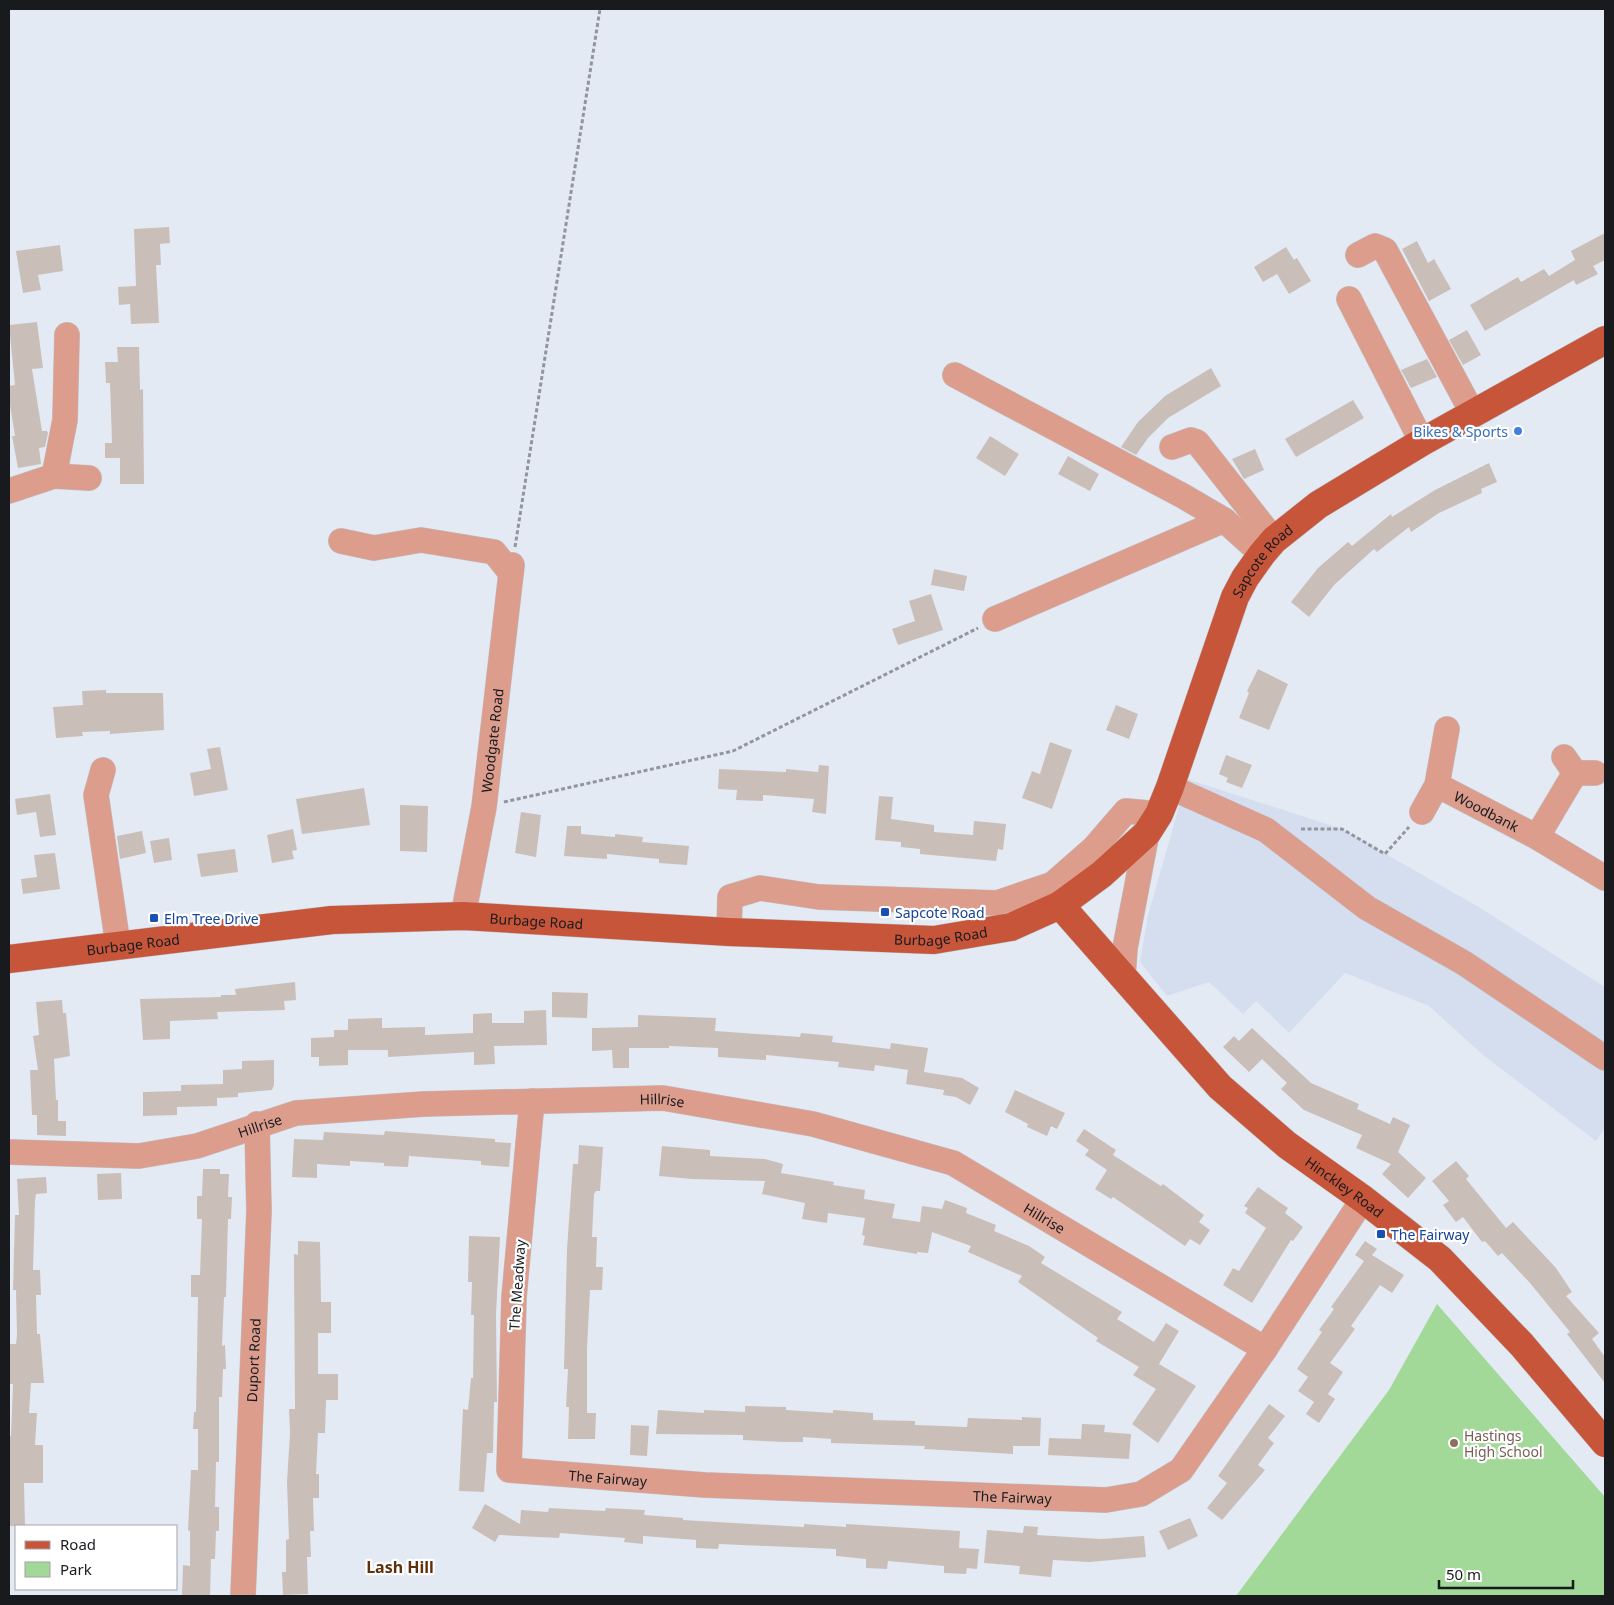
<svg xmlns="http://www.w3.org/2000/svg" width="1614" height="1605" font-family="'Noto Sans',sans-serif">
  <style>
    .built { fill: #d4deef }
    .green { fill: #a2d898 }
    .building { fill: #cabeb9 }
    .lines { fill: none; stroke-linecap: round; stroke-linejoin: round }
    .minor-casing { stroke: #bfc5cd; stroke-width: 26 }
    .major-casing { stroke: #bfc5cd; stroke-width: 29 }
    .path { stroke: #91969d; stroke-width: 3; stroke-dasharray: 4 2.5; stroke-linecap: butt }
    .minor { stroke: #dd9d8d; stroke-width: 25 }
    .major { stroke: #c7553a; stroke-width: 28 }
    .shop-dot { fill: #3f7fe0; stroke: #fff; stroke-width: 2 }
    .transit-dot { fill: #1a4fb4; stroke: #fff; stroke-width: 2 }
    .education-dot { fill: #8d6e63; stroke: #fff; stroke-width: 2 }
    .labels { text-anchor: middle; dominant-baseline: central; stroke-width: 4.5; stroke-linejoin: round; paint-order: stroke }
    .shop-label { font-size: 14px; fill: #366cbe; stroke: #fff; text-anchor: end }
    .street-label { font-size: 14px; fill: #181a1e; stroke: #fff }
    .transit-label { font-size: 14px; fill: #164399; stroke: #fff; text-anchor: start }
    .education-label { font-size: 14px; fill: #785e54; stroke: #fff; text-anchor: start }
    .quarter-label { font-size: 16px; font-weight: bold; fill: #5e310c; stroke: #fff }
  </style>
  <rect width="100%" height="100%" fill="#e4eaf4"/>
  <path class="built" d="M1187,779L1342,829L1477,906L1605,987V1128L1596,1141L1483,1055L1429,1006L1345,973L1289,1033L1256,1001L1243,1014L1209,982L1167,996L1140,962L1148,915Z"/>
  <path class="green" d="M1437,1304L1605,1497V1596H1236L1389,1390Z"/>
  <path class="building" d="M169,227L170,243L160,244L161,265H156L159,323L131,324L130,304L119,305L118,287L136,286L134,229Z
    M1605,233V260L1593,266L1598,274L1576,285L1574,280L1485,331L1470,305L1518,277L1521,282L1544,269L1549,276L1575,260L1571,251Z
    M1417,241L1428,263L1434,259L1451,289L1429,301L1402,249Z
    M60,245L63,271L38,275L41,290L23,293L16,251Z
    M1286,247L1294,260L1297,258L1311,281L1289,294L1277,274L1263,282L1254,267Z
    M37,322L43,368L32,369L42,431H47L48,433L45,447L39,448L41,464L18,468L12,436H15L9,399V386L15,385L9,325Z
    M1467,330L1481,355L1463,365L1449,340Z
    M117,347H139L140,390L143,389L144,484H120V458H105V443H112L110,383H106L105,362H118Z
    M1427,359L1437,377L1411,388L1401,370Z
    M1211,368L1221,386L1168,418L1148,438L1136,455L1121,447L1138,422L1165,396Z
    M1353,400L1364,418L1296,457L1285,439Z
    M990,436L1019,454L1005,476L976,458Z
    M1255,449L1264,470L1244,479L1232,459Z
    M1068,456L1099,474L1090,491L1058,474Z
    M1489,463L1497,482L1481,489L1482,493L1439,513L1411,532L1409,527L1377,552L1374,549L1334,585L1309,617L1291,602L1318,568L1348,542L1352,546L1391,514L1392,517L1435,490Z
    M934,569L967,576L964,591L931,585Z
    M931,594L943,630L898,645L892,629L915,621L909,601Z
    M1258,669L1288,684L1269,730L1239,718L1249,693L1247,691Z
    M106,690V693H163L164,730L110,734V731L82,732L83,736L56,738L53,707L83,705L82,691Z
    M1116,705L1138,714L1129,739L1106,730Z
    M1050,742L1072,750L1052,809L1022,798L1032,771L1040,774Z
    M220,747L228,790L194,796L190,773L211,769L207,749Z
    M1226,755L1252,765L1242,788L1226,782L1228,778L1219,774Z
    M819,765L829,766L826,814L812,812L814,799L763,795V801L736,800L737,790L718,789L719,769L786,772V769L818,772Z
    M364,788L370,825L302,834L296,799Z
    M50,794L56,835L40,837L36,812L17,815L15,799Z
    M879,796L893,797L891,819L934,825V832L973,835L974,821L1006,824L1003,850L998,849L996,861L920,854V849L901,847V842L875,840Z
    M400,805L428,806L427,852L400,851Z
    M521,812L541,815L536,857L515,853Z
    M567,826H581V834L615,837V834L643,837L642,842L689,846L687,865L659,863V859L607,854V859L564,856Z
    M293,829L297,850L292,851L294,859L272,863L267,835Z
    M142,831L146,853L120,859L117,836Z
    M169,838L172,860L154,863L150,841Z
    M235,849L238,872L201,877L197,854Z
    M55,853L60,889L23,894L21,879L37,877L34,855Z
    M295,982L296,1000L284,1001L285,1010L217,1012L218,1019L170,1021V1039L143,1040L140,999L221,997V995H236L235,989Z
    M552,992L588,993L587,1018L552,1017Z
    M62,1000L63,1013H66L70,1056L54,1059L56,1100H58V1121H66V1136L37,1135V1115H32L30,1070H38L33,1036L39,1035L36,1002Z
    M546,1010L547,1045L494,1046L495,1064L474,1065V1052L388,1057V1050H348V1065L319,1066V1057H311V1038L334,1037V1030H348V1019L382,1018V1028L425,1027V1035L473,1033V1014L492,1013V1023H524V1011Z
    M638,1015L716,1018L715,1031L800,1037L801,1033L833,1036L832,1042L890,1049L891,1043L928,1048L924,1072L962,1078L979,1088L970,1105L956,1097L943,1095L944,1090L906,1084L908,1070L875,1065L874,1071L838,1067L839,1062L766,1055V1060L718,1057V1048L669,1046V1048H629V1068H613L612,1050L592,1051V1028L638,1027Z
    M1252,1028L1311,1083L1359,1104L1357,1109L1390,1124L1393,1117L1410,1125L1398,1152L1426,1178L1408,1198L1382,1174L1391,1164L1356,1148L1362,1135L1304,1110L1281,1089L1287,1083L1262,1059L1249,1072L1223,1047L1234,1036L1239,1041Z
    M274,1060V1085L272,1090L238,1093V1097L217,1098V1106L177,1107V1115L143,1116V1092L181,1091V1085L223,1084V1070L242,1069V1061Z
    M1015,1090L1065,1113L1057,1129L1051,1126L1047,1136L1027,1127L1028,1124L1005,1112Z
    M1084,1129L1116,1150L1113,1155L1161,1186L1163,1184L1204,1215L1199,1222L1210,1230L1200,1245L1190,1239L1185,1246L1113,1197L1111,1199L1095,1189L1107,1170L1085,1155L1089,1150L1076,1141Z
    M385,1131L495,1139V1142L511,1143L509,1167L481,1165V1161L409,1156L408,1167L384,1166V1163L350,1161V1166L317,1164V1178L292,1177L294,1139L323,1140L324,1132L384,1135Z
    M579,1145L603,1147L600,1191H596L594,1194L592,1237H597L596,1267H603L602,1290H590L587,1348V1413H596L595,1439H568L569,1407H566L568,1369H564L567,1249L573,1164H578Z
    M662,1146L710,1150V1156L765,1159L783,1164L781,1173L834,1182L833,1185L865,1190L864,1199L895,1204L892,1218L920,1222L922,1206L942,1209L945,1200L967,1208L966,1213L996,1225L994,1231L1029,1246L1045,1257L1041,1263L1122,1312L1117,1319L1154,1342L1166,1323L1179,1331L1159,1364L1196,1386L1158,1443L1132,1424L1156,1389L1133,1375L1139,1367L1096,1341L1098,1338L1018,1282L1022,1276L968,1252L971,1246L932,1232L928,1253L917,1252V1254L863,1245L865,1236L862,1235L865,1218L828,1213L827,1223L802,1219L805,1203L762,1194L765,1181L692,1179L659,1176Z
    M1456,1161L1469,1176L1466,1179L1506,1228L1513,1222L1556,1268L1572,1292L1566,1296L1599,1333L1592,1339L1605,1357V1383L1567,1334L1570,1332L1530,1283L1502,1253L1498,1256L1485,1241L1482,1242L1463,1217L1456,1222L1443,1205L1449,1201L1432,1181Z
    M203,1169H220V1174H229L228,1197H232L231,1219H228L226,1297H224L222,1346L225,1345L226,1369H223L222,1397H219V1462H216L215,1507H219V1531H216L215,1559H211L210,1596L182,1595L183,1565L190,1566V1531L188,1530L191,1470H198V1429H193L194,1412H196L198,1297H191V1275H200L202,1219H197V1196H202Z
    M121,1173L122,1199L98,1200L97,1174Z
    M46,1177L47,1193L36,1194L35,1201L33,1270H40L41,1295H36L37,1334H40L44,1383H31L29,1413H37L35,1445H43V1483H24L25,1526H9V1436H11L13,1384H10V1344H16L17,1335L16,1290H13L15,1215H19L17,1179Z
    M1258,1187L1288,1208L1285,1213L1303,1227L1293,1241L1291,1240L1252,1303L1223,1285L1233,1268L1239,1271L1266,1228L1245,1213L1248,1208L1244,1206Z
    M469,1236L500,1237L496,1315L497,1402H494L493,1453H487L484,1492L459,1491L463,1409L468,1410L471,1378H473L474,1315H471L472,1282H468Z
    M298,1241L320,1242L321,1302H331V1333H318V1374H338V1400H326L325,1433H318L316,1474H319V1498H313L314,1531H310L311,1557H307L308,1594L283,1595L282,1572H286V1540L289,1539L287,1482L290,1433L289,1409H295L294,1263V1254L298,1255Z
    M1365,1241L1377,1249L1372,1255L1404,1275L1392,1293L1380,1285L1351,1326L1355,1329L1330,1363L1343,1372L1328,1394L1335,1399L1319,1423L1306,1414L1314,1402L1298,1391L1308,1377L1297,1369L1322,1332L1319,1330L1334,1309L1331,1307L1364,1261L1355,1255Z
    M1269,1404L1285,1416L1268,1438L1274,1443L1258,1465L1265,1470L1222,1520L1207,1508L1227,1483L1218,1476Z
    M745,1406L786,1407V1410L833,1413V1410L873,1413V1420L915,1421V1425L943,1426L967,1427L968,1418L1022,1420V1417L1041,1418L1040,1446H1013V1454L924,1449L925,1446L831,1443V1439L803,1437V1442H785L743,1440V1435L656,1434L658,1410L704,1413V1410L745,1412Z
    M1082,1424L1105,1425L1104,1432L1131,1434L1129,1459L1048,1455L1049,1438L1081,1439Z
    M631,1425L649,1426L647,1456L630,1455Z
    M485,1504L520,1524L521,1510L548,1512L549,1508L605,1511L606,1508L645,1510L644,1515L683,1518V1520L804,1527V1524L846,1527V1524L960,1531L959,1548L979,1549L977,1569L967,1568L966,1574L944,1573V1566L888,1561L887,1569L866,1568V1559L836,1556V1549L719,1544L718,1549L696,1548V1540L643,1536V1544L624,1542L625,1538L560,1533L559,1538L499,1535L495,1542L472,1528Z
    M1190,1518L1198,1536L1168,1550L1159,1531Z
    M1024,1526L1038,1527L1037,1535L1101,1539L1144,1536L1146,1557L1089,1562L1053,1560L1051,1577L1019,1574L1020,1566L984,1563L987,1530L1023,1533Z"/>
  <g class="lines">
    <g class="minor-casing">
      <g id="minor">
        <path d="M1358,255L1375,246L1385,250L1473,414"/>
        <path d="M1349,299L1422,442"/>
        <path d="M955,375L1183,496L1224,520L1262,554"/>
        <path d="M1172,447L1191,440L1197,442L1274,540"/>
        <path d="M54,476L65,420L67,335"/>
        <path d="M9,491L54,476L89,478"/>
        <path d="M341,541L374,548L421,540L494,552L511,573"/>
        <path d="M995,619L1224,520"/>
        <path d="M1564,757L1575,773H1595"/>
        <path d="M103,770L96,795L118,945"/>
        <path id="s1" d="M1437,785L1537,837L1605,878"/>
        <path d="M1170,787L1266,830L1367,908L1464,963L1605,1058"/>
        <path d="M1422,812L1437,785L1447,729"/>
        <path d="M1537,837L1575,773"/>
        <path id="s2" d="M463,916L484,807L512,565"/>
        <path d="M729,932L730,897L760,888L819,897L997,903L1053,884L1094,848L1126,811L1159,814"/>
        <path d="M1123,976L1125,948L1147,833"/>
        <path id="s3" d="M532,1101L514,1297L509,1470L705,1485L1106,1500L1141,1494L1181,1470L1265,1349L1363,1199"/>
        <path id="s4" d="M9,1152L139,1156L197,1146L296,1113L424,1104L663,1098L813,1124L953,1163L1265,1349"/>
        <path id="s5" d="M243,1596L259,1211L257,1124"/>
      </g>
    </g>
    <g class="major-casing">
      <g id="major">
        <path id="s6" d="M1060,905L1220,1087L1287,1145L1363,1199L1440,1259L1522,1345L1605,1443"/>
        <path id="s7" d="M9,959L332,920L463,916L729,932L934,940L1011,927L1060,905L1102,874L1147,833L1159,814L1170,787L1235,597L1245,578L1262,554L1274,540L1318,505L1422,442L1605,340"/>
      </g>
    </g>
    <path class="path" d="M515,547L600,9
      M504,802L733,751L978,628
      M1301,829H1342L1385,854L1409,827"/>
    <use href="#minor" class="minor"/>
    <use href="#major" class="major"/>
  </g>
  <circle class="shop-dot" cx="1518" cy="431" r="5"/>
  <g class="transit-dot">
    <rect x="880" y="907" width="10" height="10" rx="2.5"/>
    <rect x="149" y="913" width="10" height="10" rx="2.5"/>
    <rect x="1376" y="1229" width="10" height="10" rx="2.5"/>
  </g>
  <circle class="education-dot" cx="1454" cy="1443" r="5"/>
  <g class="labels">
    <g class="shop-label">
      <text x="1508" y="431">Bikes &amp; Sports</text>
    </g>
    <g class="street-label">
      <text stroke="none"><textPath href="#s7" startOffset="1471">Sapcote Road</textPath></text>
      <text stroke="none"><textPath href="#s2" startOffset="178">Woodgate Road</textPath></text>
      <text stroke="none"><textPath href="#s1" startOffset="56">Woodbank</textPath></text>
      <text stroke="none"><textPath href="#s7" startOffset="530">Burbage Road</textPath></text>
      <text stroke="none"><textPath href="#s7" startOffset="935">Burbage Road</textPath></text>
      <text stroke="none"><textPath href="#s7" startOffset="125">Burbage Road</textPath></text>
      <text stroke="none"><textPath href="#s4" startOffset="660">Hillrise</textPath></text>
      <text stroke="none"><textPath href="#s4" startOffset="255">Hillrise</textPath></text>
      <text stroke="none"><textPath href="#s6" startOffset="402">Hinckley Road</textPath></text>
      <text stroke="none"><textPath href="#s4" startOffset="1065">Hillrise</textPath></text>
      <text transform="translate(517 1285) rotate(-86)">The Meadway</text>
      <text stroke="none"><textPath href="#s5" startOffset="236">Duport Road</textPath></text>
      <text stroke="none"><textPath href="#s3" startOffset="469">The Fairway</textPath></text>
      <text stroke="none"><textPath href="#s3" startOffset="874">The Fairway</textPath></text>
    </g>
    <g class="transit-label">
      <text x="895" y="912">Sapcote Road</text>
      <text x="164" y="918">Elm Tree Drive</text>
      <text x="1391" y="1234">The Fairway</text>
    </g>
    <g class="education-label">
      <text x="1464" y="1435">Hastings<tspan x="1464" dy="16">High School</tspan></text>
    </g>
    <g class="quarter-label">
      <text x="400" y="1567">Lash Hill</text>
    </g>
  </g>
  <rect width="1614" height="1605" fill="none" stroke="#181a1e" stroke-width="20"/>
  <rect x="15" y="1525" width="162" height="65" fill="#ffffff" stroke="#a3a3a5"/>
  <rect x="25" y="1541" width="25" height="8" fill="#c7553a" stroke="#a3a3a5"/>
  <text x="60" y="1550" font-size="15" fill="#181a1e">Road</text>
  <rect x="25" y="1562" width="25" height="15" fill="#a2d898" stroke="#a3a3a5"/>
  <text x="60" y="1575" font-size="15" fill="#181a1e">Park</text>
  <path d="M1439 1580v8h134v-8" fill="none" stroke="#181a1e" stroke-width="2.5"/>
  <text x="1446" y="1580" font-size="15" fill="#181a1e" stroke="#ffffff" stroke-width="4" paint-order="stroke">50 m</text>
</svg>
